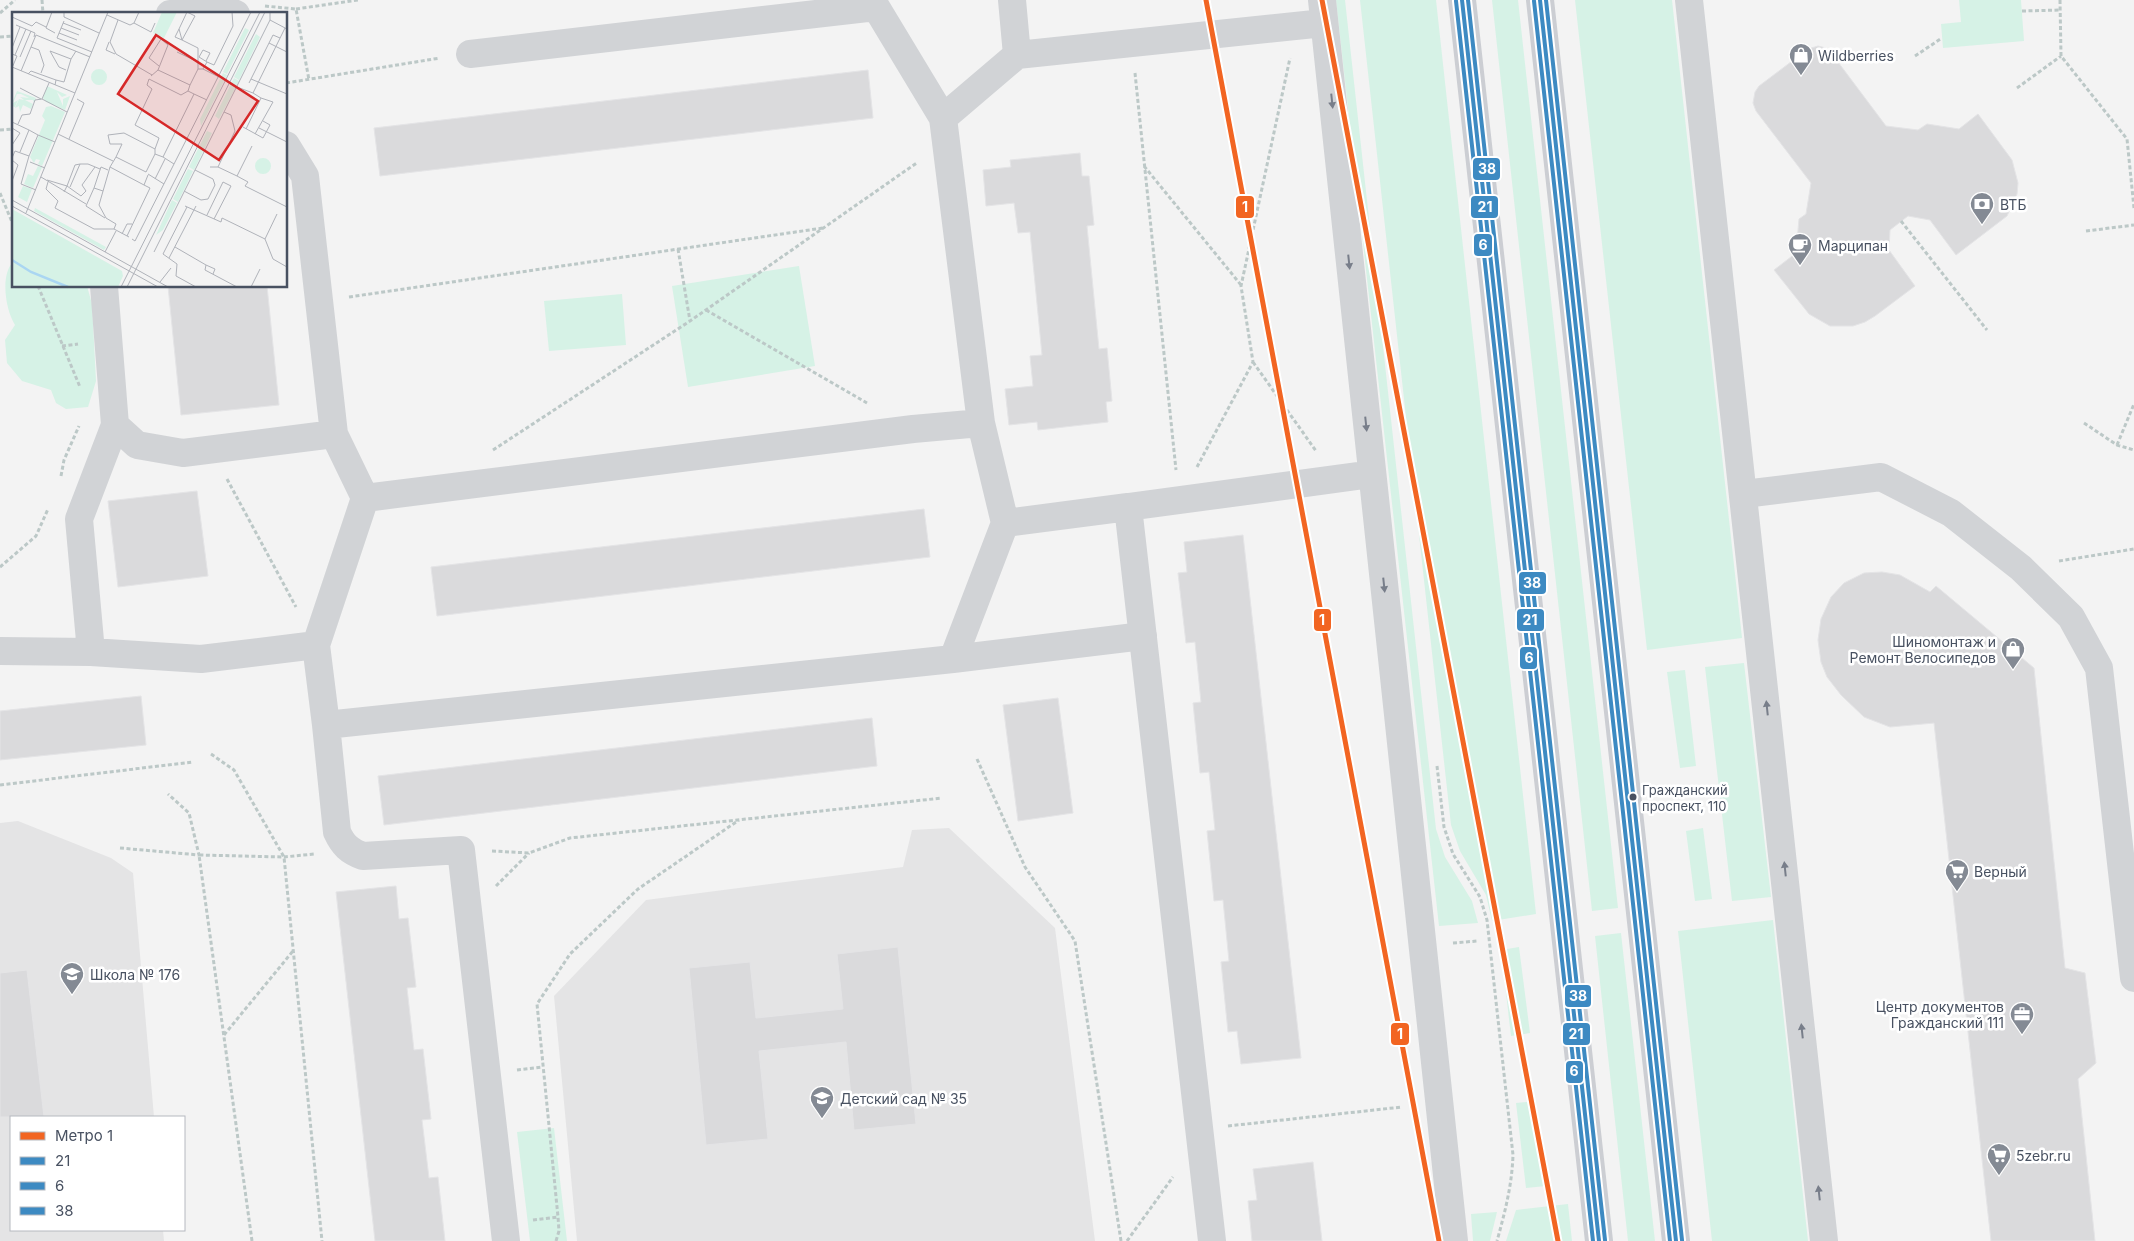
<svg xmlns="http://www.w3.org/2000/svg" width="2134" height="1241" font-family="Inter,sans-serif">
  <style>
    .education { fill: #e4e4e5 }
    .green { fill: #d6f2e6 }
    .building { fill: #dadadc; stroke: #e4e4e6 }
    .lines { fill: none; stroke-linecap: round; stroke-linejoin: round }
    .path { stroke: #bcc8c7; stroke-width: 3; stroke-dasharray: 4 2.5; stroke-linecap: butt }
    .minor { stroke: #d1d3d6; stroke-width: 28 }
    .major { stroke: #ccced3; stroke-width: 28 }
    .bus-1-casing { stroke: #fff; stroke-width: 8 }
    .bus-2-casing { stroke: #fff; stroke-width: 8 }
    .bus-3-casing { stroke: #fff; stroke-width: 8 }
    .bus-1 { stroke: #3d8ac2; stroke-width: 4 }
    .bus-2 { stroke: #3d8ac2; stroke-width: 4 }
    .bus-3 { stroke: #3d8ac2; stroke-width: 4 }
    .metro-1-casing { stroke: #fff; stroke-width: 9 }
    .metro-1 { stroke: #f26522; stroke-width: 5 }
    .oneway { fill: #787e8a }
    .bus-dot { fill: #485161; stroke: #fff; stroke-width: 2 }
    .labels { text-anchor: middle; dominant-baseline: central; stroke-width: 5; stroke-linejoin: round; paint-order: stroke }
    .bus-label { font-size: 13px; fill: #485161; stroke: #fff; text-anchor: start }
    .poi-label { font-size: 14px; fill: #485161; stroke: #fff; text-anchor: start }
    .inset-river { fill: none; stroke: #aad6f2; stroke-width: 2.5 }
    .inset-road { fill: none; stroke: #afb2b9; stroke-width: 1 }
    .view { fill: #d62828; fill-opacity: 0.15; stroke: #d62828; stroke-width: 2.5 }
    .inset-edge { fill: none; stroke: #485161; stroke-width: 2.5 }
    .line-badge { stroke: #fff; stroke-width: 2 }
    .badge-label { font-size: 14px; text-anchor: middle; font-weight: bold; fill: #fff }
  </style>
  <rect width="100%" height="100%" fill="#f3f3f3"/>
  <path class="education" d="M18,821L111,858L133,873L154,1117H11V1230H163L164,1241H0V823Z
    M949,828L1055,928L1095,1241H577L554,996L646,900L903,867L912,830Z"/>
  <path class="green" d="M1336,0H1345L1436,829L1445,857L1472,901L1478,923L1439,926Z
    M1360,0H1436L1536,914L1492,921L1486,895L1460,851L1451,825Z
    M1492,0H1518L1618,908L1592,911Z
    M1575,0H1672L1742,638L1647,650Z
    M1959,0H2021L2024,41L1943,48L1941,24L1961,22Z
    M14,261V286H87L92,304L96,381L88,407L66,409L56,403L51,390L22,381L7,363L5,340L15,325C5,309 0,273 14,261Z
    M799,266L815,366L688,387L672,286Z
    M622,294L626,345L549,351L544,301Z
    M1744,663L1771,897L1732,901L1705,667Z
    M1685,670L1696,766L1680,768L1667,672Z
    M1703,828L1712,899L1695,901L1686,831Z
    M1773,920L1808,1241H1712L1678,931Z
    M1621,933L1655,1241H1628L1595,936Z
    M1519,947L1530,1033L1511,1036L1501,950Z
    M1536,1101L1546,1186L1526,1188L1516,1103Z
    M554,1128L567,1241H530L517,1132Z
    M1568,1204L1572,1241H1506L1516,1210Z
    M1497,1212L1490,1241H1473L1471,1214Z"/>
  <path class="building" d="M1818,46L1826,48L1832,54L1886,126L1918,130L1927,124L1959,129L1978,114L2012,160L2018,183L2017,194L2007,216L1956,255L1930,220L1908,216L1890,230L1889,250L1915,286L1875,316L1865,322L1853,326H1830L1809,314L1774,270L1796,253L1799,219L1806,214L1811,183L1756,111L1753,103L1755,92L1759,86L1808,49Z
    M868,70L873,118L380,176L374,128Z
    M1080,153L1082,176H1089L1094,225L1087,226L1099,349L1107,348L1112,401L1106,402L1108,422L1038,430L1037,422L1009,425L1005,389L1033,386L1030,356L1042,355L1030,232L1018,233L1014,203L986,206L983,170L1011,167L1010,160Z
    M168,286H267L279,405L181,415Z
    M197,491L208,576L118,587L108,501Z
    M924,509L930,557L437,616L431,567Z
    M1243,535L1301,1058L1241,1064L1237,1031L1228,1032L1221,962L1229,961L1223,900L1214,901L1207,831L1215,830L1209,772L1200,773L1193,703L1201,702L1195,642L1186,643L1178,573L1187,572L1184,542Z
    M1882,572L1900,575L1930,592L1936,586L2034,668L2065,968L2085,973L2096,1063L2078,1079L2095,1241H1991L1934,723L1890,727L1864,717L1841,695L1827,677L1821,662L1818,640L1821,619L1831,597L1844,583L1864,573Z
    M141,696L146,745L0,760V711Z
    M1058,698L1073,813L1018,821L1003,705Z
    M872,718L877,766L384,825L378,776Z
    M396,886L399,919L408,918L416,987L407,988L414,1050L423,1049L431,1119L422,1120L429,1178L438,1177L445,1241H375L336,892Z
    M898,947L916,1124L854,1130L846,1042L759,1051L768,1139L706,1145L689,968L750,962L756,1018L843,1009L837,954Z
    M27,970L44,1117H0V973Z
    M1313,1162L1322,1241H1252L1248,1201L1257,1200L1253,1169Z"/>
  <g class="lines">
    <path class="path" d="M42,0L43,14
      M2060,0L2061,56L2127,139L2134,208
      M265,6L296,9L309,80
      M296,9L358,0
      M2022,11L2060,10
      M0,13L15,0
      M0,37L14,36
      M1915,56L1942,38
      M1135,73L1176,470
      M286,83L440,58
      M2017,88L2061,56
      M0,130L14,129
      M1144,166L1241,285
      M0,193L14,227
      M1901,221L1987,330
      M2086,231L2134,225
      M678,249L690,321
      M38,286L80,387
      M349,297L823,228
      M706,310L867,403
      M62,346L78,344
      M1253,362L1316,451
      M2084,423L2117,445L2134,450
      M2117,445L2134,404
      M493,450L690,321L918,162
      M1197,467L1253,362L1241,286L1290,58
      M61,476L64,460L79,426
      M227,479L296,607
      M2059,561L2134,549
      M0,567L36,536L48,509
      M211,754L234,770L284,857L322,1241
      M977,759L1025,867L1075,941L1121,1241
      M1437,766L1444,827L1453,854L1480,897L1487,920L1513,1155C1512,1185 1505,1212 1497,1241
      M0,785L193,762
      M120,848L199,855L189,813L168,794
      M492,851L529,853L570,838L942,798
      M496,886L529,853
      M1453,943L1477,941
      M224,1035L293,951
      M517,1070L542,1067
      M1228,1126L1402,1107
      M533,1220L558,1217
      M252,1241L199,855L284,857L314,854
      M556,1241L559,1231L558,1217L537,1004L570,954L638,889L739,820
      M1127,1241L1173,1177"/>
    <path class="minor" d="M1012,0L1017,55L943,118L981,423L1005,523L1128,507
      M1322,0L1454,1241
      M1689,0L1824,1241
      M170,14L229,11L236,14
      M470,54L876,7L943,118
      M1017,55L1324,23
      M286,145L305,176L334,434L365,498
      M104,286L115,425L137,445L183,453L334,434
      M1744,494L1881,477L1951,513L2021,568L2071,617L2099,668L2134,978
      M0,651L91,652L201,659L316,645
      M91,652L79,519L115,425
      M953,659L1143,636
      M326,725L316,645L365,498L913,429L981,423
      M506,1241L461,850L363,856C349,851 343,845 337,832L326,725L953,659L1005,523
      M1212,1241L1128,507L1372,474"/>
    <path class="major" d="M1462,0L1599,1241
      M1540,0L1676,1241"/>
    <g class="bus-1-casing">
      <path id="bus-1" d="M1462,0L1599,1241
        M1540,0L1676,1241"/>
    </g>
    <g class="bus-2-casing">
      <path id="bus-2" d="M1456,1L1593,1241
        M1534,1L1670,1241"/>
    </g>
    <g class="bus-3-casing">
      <path id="bus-3" d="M1468,0L1605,1240
        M1546,0L1682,1240"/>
    </g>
    <use href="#bus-1" class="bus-1"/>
    <use href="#bus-2" class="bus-2"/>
    <use href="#bus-3" class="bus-3"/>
    <g class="metro-1-casing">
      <path id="metro-1" d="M1206,0L1439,1241
        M1322,0L1558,1241"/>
    </g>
    <use href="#metro-1" class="metro-1"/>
  </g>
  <defs><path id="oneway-solid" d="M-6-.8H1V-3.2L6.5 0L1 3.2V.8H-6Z" transform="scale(1.25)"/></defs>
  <g class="oneway">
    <use href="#oneway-solid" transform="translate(1332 101) rotate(84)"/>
    <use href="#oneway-solid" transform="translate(1349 262) rotate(84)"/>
    <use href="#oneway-solid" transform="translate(1366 424) rotate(84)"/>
    <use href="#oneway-solid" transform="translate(1384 585) rotate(84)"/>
    <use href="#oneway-solid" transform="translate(1767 708) rotate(-96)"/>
    <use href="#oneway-solid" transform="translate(1785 869) rotate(-96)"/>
    <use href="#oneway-solid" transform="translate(1802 1031) rotate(-96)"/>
    <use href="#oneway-solid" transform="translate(1819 1193) rotate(-96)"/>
  </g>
  <defs>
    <g id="shop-pin" transform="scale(1.25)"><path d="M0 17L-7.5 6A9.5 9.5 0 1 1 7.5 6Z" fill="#848a94" stroke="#fff"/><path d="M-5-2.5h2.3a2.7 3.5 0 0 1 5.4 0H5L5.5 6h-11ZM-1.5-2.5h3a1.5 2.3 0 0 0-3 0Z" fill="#fff"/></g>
    <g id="bank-pin" transform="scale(1.25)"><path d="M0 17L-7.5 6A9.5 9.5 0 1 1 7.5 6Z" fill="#848a94" stroke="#fff"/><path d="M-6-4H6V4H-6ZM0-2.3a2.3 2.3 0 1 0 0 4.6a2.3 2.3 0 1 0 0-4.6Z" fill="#fff"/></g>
    <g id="cafe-pin" transform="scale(1.25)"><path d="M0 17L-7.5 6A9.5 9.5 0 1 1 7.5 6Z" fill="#848a94" stroke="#fff"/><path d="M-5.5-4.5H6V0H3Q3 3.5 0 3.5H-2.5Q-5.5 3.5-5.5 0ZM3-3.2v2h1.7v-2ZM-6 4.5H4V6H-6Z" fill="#fff"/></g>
    <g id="supermarket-pin" transform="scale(1.25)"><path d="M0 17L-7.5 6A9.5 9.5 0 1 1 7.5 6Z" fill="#848a94" stroke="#fff"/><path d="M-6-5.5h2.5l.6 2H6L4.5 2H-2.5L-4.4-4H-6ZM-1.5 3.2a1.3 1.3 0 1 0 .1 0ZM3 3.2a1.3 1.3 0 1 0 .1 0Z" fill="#fff"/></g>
    <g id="school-pin" transform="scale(1.25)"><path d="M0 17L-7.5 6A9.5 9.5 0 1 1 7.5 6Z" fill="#848a94" stroke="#fff"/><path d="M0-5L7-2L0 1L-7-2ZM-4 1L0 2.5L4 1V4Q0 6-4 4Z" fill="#fff"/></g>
    <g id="office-pin" transform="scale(1.25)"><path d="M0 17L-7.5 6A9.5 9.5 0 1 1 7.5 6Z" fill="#848a94" stroke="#fff"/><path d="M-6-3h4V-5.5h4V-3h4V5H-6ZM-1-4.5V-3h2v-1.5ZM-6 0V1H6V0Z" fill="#fff"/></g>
  </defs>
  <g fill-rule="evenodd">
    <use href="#shop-pin" x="1801" y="55"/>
    <use href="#bank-pin" x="1982" y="204"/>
    <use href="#cafe-pin" x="1800" y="245"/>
    <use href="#shop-pin" x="2013" y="649"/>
    <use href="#supermarket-pin" x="1957" y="871"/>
    <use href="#school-pin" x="72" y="974"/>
    <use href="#office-pin" x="2022" y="1014"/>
    <use href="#school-pin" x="822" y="1098"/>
    <use href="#supermarket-pin" x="1999" y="1155"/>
  </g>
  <circle class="bus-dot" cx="1633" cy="797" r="4.5"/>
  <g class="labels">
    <g class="bus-label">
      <text x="1642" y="790">Гражданский<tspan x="1642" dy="16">проспект, 110</tspan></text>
    </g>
    <g class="poi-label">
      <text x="1818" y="55">Wildberries</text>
      <text x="2000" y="204">ВТБ</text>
      <text x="1818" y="245">Марципан</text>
      <text x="1996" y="641" text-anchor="end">Шиномонтаж и<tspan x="1996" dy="16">Ремонт Велосипедов</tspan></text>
      <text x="1974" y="871">Верный</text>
      <text x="90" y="974">Школа № 176</text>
      <text x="2004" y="1006" text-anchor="end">Центр документов<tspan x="2004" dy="16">Гражданский 111</tspan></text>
      <text x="840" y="1098">Детский сад № 35</text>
      <text x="2016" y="1155">5zebr.ru</text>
    </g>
  </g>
  <g transform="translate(12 12)">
    <rect width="275" height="275" fill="#f3f3f3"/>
    <path d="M150,0H165L152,26L141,21ZM233,16L237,18L215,62L211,60ZM244,22L248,25L227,68L222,65ZM79 65a8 8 0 1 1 16 0a8 8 0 1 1-16 0ZM211,61L215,63L189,114L188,107ZM222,66L227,69L207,107L203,104ZM35,74L55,83L50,85L45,80L51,94V87L58,84L53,98L34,90L31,86ZM5,79L24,86L22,91L21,88H13L21,92L19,97L11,93L8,100L7,94L3,96L7,87L12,88L8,85L17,86L9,82H5L1,91L6,88L3,95L0,94V91ZM39,94L53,100L30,154L26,152L28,148L24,147L22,151L18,145L33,108L30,104L34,95ZM195,119L200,121L182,158L177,155ZM243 154a8 8 0 1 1 16 0a8 8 0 1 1-16 0ZM26,154L30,155L21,176L12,172L16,162L21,164ZM176,157L181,159L166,190L161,187ZM11,174L20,177L15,190L6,185ZM160,188L165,191L151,218L144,223ZM23,196L94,235L92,238L22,199ZM0,197L110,259L111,264L106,275H0Z" fill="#d6f2e6"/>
    <path class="inset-river" d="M0,248L19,260L56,275"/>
    <path class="inset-road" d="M40,0L34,16L43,21M52,0V5L87,21M127,0L122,11L139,20L143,11M175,0L167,17L170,28L186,36V50M95,3L118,13L122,11M0,5L20,14L24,10L34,15M106,8L98,30L104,42L140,63M258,8L275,17M52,9L45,26L80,40M51,11L69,18M4,13L23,21L22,25M49,16L67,23M167,17L163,25L170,28L183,4L175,0M47,21L65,28M97,30L94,38L103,42M257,31L275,40M19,35L27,38L32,53L29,61M0,36L8,15M165,40L186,50V57M0,42L5,44L0,56M3,43L14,17M8,45L19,19M194,49L198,41L191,38L187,45L195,50M0,55L63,81M191,57L207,65M54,58L47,55L38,39L59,47L64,39M146,58L156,33L149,27L137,46L147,54M9,59L24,23L78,45M16,62L19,59L44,68M139,64L146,58L178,73M239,67L275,82M37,71L30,87L55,100M237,71L261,23L268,26M43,73L44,68L52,70L59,47M225,75L241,81L273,16M8,76L29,87M182,82L176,79L178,73L186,57H191L195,50L202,53L221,14L220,0M0,110L17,118M6,112L10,103L18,102L23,88L30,87M231,115L251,126L258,113L251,109M0,116L8,121L0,133M247,116L275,130M234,117L249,86L241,81M46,122L101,149M243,122L261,90L249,86M26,123L43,130M57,127L72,91L65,87M143,137L147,126L123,113L140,77L135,73L137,67L169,83L176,79M8,140L17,118L26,123L17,144M143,142V137L112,121L96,123L98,132H110L104,145L134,160L143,142L151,145M104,145L98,155L132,173L136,163M0,146L3,139L17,144L9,172L24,178M0,148L6,153L0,169M18,150L33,156M68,152L63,153L55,174L69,184L74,179L70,173L83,155M162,152L151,145L182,82L195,88M98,155L87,193L94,206L104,212L102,217M198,155H206L225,164L236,170L233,174L275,195M206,155L223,119L219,103L212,100M136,162L152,172M225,164L240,134M29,165L74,192M143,167L153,147M35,168L55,174L52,180M36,170L34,177L46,189L43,196L82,217H102L117,225M58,175L68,152H76L88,157M82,176L89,155L96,158M91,179L82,176L74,194L93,206M172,179L189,188L196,187L203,173L201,167L183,158M0,188L156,275M0,194L146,275M173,194L209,210L210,206L253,227L261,247L275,255M175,195L151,242L165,252L164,264L184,275M14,201L96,0M195,203L211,170L219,174L202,207M110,222L115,212H120M115,224L138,176L132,173M120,227L123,229L239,0M253,227L265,202M163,235L194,253L193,258L225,275M93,240L104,219M142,240L258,8V0M157,246L184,194M194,253L203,257L201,262M148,270L159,256M109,275L248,0M115,275L253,0M239,275L248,257"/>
    <path class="view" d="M144,23L246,89L207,148L106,82Z"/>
    <rect width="275" height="275" class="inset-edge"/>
  </g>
  <g class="line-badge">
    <rect x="1472" y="157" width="29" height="24" rx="5" fill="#3d8ac2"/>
    <rect x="1470" y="195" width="29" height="24" rx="5" fill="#3d8ac2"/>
    <rect x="1235" y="195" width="20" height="24" rx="5" fill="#f26522"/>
    <rect x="1473" y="233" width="20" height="24" rx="5" fill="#3d8ac2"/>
    <rect x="1518" y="571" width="29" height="24" rx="5" fill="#3d8ac2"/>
    <rect x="1516" y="608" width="29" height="24" rx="5" fill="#3d8ac2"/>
    <rect x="1313" y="608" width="19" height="24" rx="5" fill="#f26522"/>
    <rect x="1519" y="646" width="19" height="24" rx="5" fill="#3d8ac2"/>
    <rect x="1564" y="984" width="28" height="24" rx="5" fill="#3d8ac2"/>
    <rect x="1390" y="1022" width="20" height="24" rx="5" fill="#f26522"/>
    <rect x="1562" y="1022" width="29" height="24" rx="5" fill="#3d8ac2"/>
    <rect x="1565" y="1060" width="19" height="24" rx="5" fill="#3d8ac2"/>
  </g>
  <g class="badge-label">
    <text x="1487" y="174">38</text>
    <text x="1485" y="212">21</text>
    <text x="1245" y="212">1</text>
    <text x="1483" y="250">6</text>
    <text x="1532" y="588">38</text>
    <text x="1530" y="625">21</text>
    <text x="1322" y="625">1</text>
    <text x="1529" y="663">6</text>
    <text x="1578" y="1001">38</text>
    <text x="1400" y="1039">1</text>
    <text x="1576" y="1039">21</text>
    <text x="1574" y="1076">6</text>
  </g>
  <rect x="10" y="1116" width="175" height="115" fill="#ffffff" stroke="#b6b9c0"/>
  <rect x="20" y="1132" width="25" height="8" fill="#f26522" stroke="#b6b9c0"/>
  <text x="55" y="1141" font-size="15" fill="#485161">Метро 1</text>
  <rect x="20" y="1157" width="25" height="8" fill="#3d8ac2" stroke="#b6b9c0"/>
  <text x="55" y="1166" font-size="15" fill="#485161">21</text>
  <rect x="20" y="1182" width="25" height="8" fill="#3d8ac2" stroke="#b6b9c0"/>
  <text x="55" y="1191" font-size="15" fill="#485161">6</text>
  <rect x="20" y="1207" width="25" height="8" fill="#3d8ac2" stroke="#b6b9c0"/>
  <text x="55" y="1216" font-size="15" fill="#485161">38</text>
</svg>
